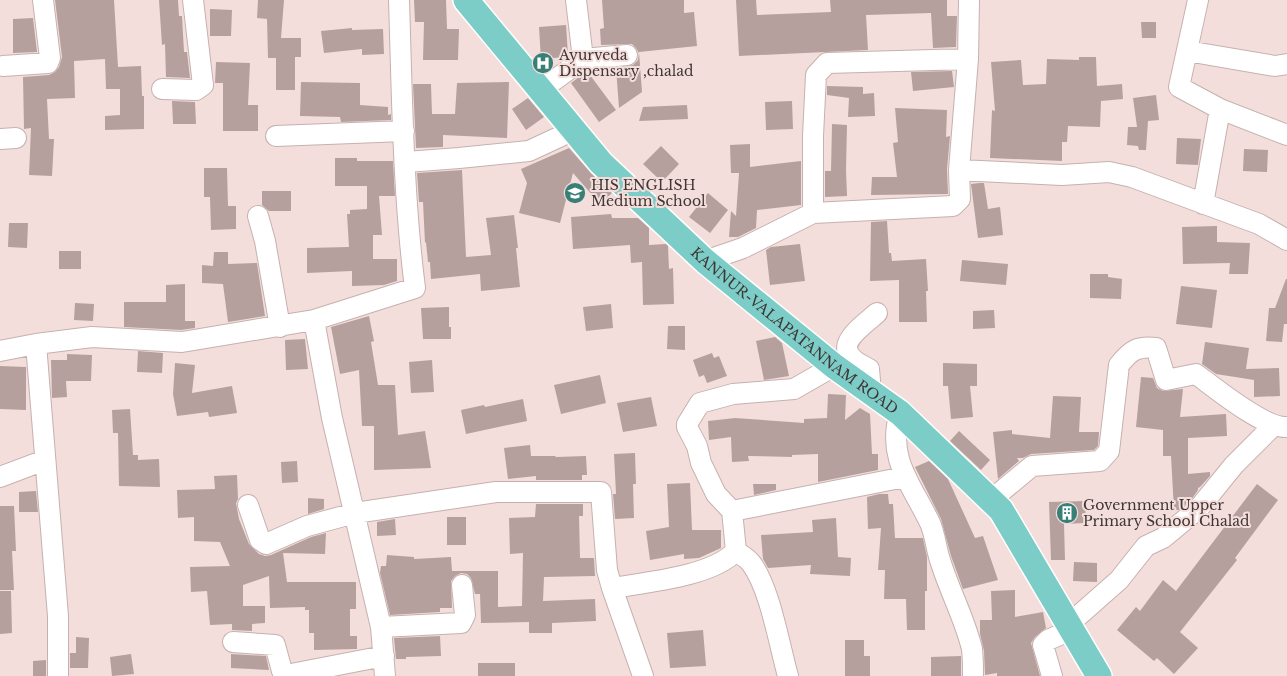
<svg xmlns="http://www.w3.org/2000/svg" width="1287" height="676" font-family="'Libre Baskerville',serif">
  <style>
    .building { fill: #b5a09e }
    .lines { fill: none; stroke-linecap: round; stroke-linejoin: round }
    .minor-casing { stroke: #c6b1ae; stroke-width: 22 }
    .major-casing { stroke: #fff; stroke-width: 28 }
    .minor { stroke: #fff; stroke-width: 20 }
    .major { stroke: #7ccdc7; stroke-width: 25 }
    .labels { text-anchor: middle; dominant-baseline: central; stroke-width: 4; stroke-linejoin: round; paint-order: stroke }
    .poi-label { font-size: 14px; fill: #3f3635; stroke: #f4dedb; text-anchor: start }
    .street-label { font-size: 14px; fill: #3f3635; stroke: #f4dedb }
  </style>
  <rect width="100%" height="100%" fill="#f4dedb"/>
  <path class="building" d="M55,0H114L118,67L141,66L142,96H144V129L105,130V116L120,115V89H106L105,59L74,61L75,98L47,99L49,139H54L52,176L29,175L31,128L24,129L23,77L49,75L55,72L59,67L62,57Z
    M159,0H178L179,16H182L184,52H187L190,78L166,77L165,44L162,45Z
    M258,0H284L281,38H301V57H295V90H276V58H268L267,19L257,18Z
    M414,0H446L447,29H459L458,60H423L424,22H415Z
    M602,0H684V13L694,12L697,46L639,52L642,92L619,108L616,68L633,65L638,60L639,53L636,48L632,44L601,45L600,29L604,28Z
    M736,0H756L757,15L831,12L830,0H947V16H957L956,47L933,48L931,13L866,15L868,50L739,56Z
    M210,9L232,10L231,36H210Z
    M33,18L37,52L13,53V19Z
    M1141,22H1156V38H1142Z
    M566,25L568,55L566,57L541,59L539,27Z
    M352,28V30L383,29L384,54L362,55V49L324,53L321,31Z
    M1079,57H1096L1097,86L1122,84L1123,99L1101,101L1100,127L1068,126L1067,142H1062V161L990,158L992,110L995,111L991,62L1021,60L1023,85L1046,84L1047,59L1079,60Z
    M216,62L250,63L248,105H258V131H223V83H215Z
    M587,71L616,110L599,122L571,83Z
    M952,71L954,87L913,91L911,72Z
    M301,82L360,83V105L388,107V115L391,114V120L341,122L340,117L300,116Z
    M509,82L507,138L443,135V147L416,148L413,84H431L432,114H455L457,83Z
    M827,86L863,87V94L874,93L875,116L848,117L849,98L827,95Z
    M1156,95L1159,120L1148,121L1146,150H1139L1138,146L1127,145L1128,127H1137L1133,98Z
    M528,98L544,117L526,130L512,109Z
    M172,101L195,102L196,124H173Z
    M792,101L793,129L766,130L765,102Z
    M687,105L688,119L639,121L643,107Z
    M895,108L947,110L946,137L950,136L947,169L948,194L871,195L872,177H897L893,143L898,142Z
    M832,124L847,125L846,170L847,196L825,197V171H831Z
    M1177,138L1201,139L1198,165L1176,164Z
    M750,144V167L801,161V205L757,210L756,228L738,237H729L731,211L736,216L739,173H731L730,145Z
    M661,146L679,164L662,182L643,164Z
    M569,148L591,173L612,193L600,204L573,173L560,223L519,213L527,183L521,169Z
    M1244,149L1268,150L1267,172L1243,171Z
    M335,158H357V161H393L395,196H379L382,235H373V259H397V281L384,285L352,286V271L307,273V248L349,247L347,214H350V210L367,209V186H335Z
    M204,168H227L228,206H236V229L211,230L210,197H204Z
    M462,170L466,257L491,255L486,218L514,215L518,248H516L520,287L481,291L480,274L431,279L430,262H428L426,242L425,243L423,202H419L417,173Z
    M979,183H984L988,209L1000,207L1003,235L978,238L971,184Z
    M262,191H291V211H269L262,205Z
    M708,193L728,210L710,233L689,217Z
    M611,214L612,218H638L649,228V245L666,244L668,246L669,269L673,268L674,304L643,305L642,262L631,263L630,245L573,249L571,217Z
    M887,221L889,253H891L892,261L926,259L928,291H926L927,322H899V280L870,281L871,222Z
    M9,223H28L27,248L8,247Z
    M1217,226V242L1250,243L1248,274H1229L1230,263L1183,264L1182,227Z
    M800,244L805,281L770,285L766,250L771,247Z
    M59,251H81V269H59Z
    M214,252H228V264L257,263L265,316L228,322L223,284L202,283V265L213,266Z
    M962,260L1008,264L1006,285L960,281Z
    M1090,274H1108V277L1122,279L1121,299L1090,298Z
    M1286,279H1287V324H1284L1282,342L1266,341L1269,308H1275Z
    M185,284V321H195V328L181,330L124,327V302H166V285Z
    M1181,286L1217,290L1212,328L1176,324Z
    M75,303L94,304L93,321L74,320Z
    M611,304L613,328L586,331L583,307Z
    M449,307V327H451V339H423L421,308Z
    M994,310L995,328L973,329V311Z
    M369,316L374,341L371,342L378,385H395L398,435L425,431L431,468L374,470V426H362L359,370L340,374L331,327Z
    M668,326H685V350L667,349Z
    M775,337L782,343L789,376L764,380L756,341Z
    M305,339L308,369L286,370L285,340Z
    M1205,342L1249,348L1246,369L1279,368L1280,396L1254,397V380L1216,374L1202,364Z
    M138,351L163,353L162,373L137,372Z
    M712,353L714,358L719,356L727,376L707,383L704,375L699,377L693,360Z
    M67,354L92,355L91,381H66L67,397L52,398L51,360H67Z
    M432,360L434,392L411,393L409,362Z
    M175,363L195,365L192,393L232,386L237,413L209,417L208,412L177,416L173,394Z
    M943,363L977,364V386H970L973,417L951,419L948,386H943Z
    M0,366L26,367V410L0,409Z
    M600,375L606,403L561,414L554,385Z
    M1141,377L1153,378L1157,388L1163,391L1183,389L1180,417L1226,414L1227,436L1188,438V474L1210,472V476L1200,487L1198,488V490L1191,500L1179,510H1174L1171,456H1163V430L1136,427Z
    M828,394L846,395L845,420L860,408L870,414L872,454H878V470L818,482V454L792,455V457L748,456L749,461L732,462L731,437L709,440L708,421L735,418L804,423V419L827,418Z
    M1053,396L1081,397L1079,432H1099L1098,446L1094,450L1031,454L1023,458H1017L1019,461L998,479L993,432L1012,430V434L1050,438Z
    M651,397L657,426L623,432L617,403Z
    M523,399L527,421L466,434L461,410L484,405L485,407Z
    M130,409L133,455H138V460L159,459L160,487L119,486L118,433H113L112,410Z
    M959,431L990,460L981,470L950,441Z
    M530,445L531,456H555L556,457L586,456L587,475H582V480H536V476L508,479L504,448Z
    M635,453L636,484H633L634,518L615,519L613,494H616L614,454Z
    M297,461L298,482L282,483L281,462Z
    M929,461L948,479L975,538L983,536L998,580L963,589L951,556L941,519L915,467Z
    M237,475L238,499L236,503L239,519L249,544L259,554L265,556L271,555L311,537L326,533L325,554L283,553L287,582H356V609H350V636H357V649L314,650V633H309V610H305V607L270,608L269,576L243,585V606H265V623L252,624V631L232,630V624L210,625L207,591L191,592L190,567L230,566L220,542L194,541V517L178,518L177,490L215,489L214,476Z
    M690,483L692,530H721V548L699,558L684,559V554L650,560L646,531L669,527L667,484Z
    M753,484H776V490L754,495Z
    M1257,484L1278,500L1235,558L1237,560L1180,632L1198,648L1174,674L1157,658L1154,661L1117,630L1136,607L1140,611L1163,580L1176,591Z
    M36,491L38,512H19V492Z
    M879,494H888L889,504H893L895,538H923L927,557V591H925V630H907L906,599H884L885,570H878L881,528L868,529L867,497Z
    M308,498L324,499V509L308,514Z
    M1086,501L1085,523L1064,524L1065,560H1051L1049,502Z
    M536,504H583V516H579L580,558H594L595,576L544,577L543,601L595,599L596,621L552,623V633H529V622L481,623L480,594H475L471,578L467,574L461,573L455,576L451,581L452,608H440V612L390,615L380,573L381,566H386L387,555L414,557V559L451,557L452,571H498V607L522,606L523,553L510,554L509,518L535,517Z
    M0,506H14L16,551H12L14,590H0Z
    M447,517H466V545H447Z
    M836,518L838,557L851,558L850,576L810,574L811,565L768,568L763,559L761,535L813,532L812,520Z
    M395,519L396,535L377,536V522Z
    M1074,562L1097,563V582L1073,581Z
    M1015,590V617L1043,612L1046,628L1035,637L1031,643L1040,676H997V673L985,675L984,651L980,634V620H992L991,591Z
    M0,591H11L12,633L0,634Z
    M703,630L706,666L670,668L667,633Z
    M440,636L441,656L406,657V659H396L394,638Z
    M76,637L89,638L88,668H70V653H76Z
    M845,640H864V656H870V676H845Z
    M131,654L134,674L112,676L110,657Z
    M231,654L266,656L269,670L231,668Z
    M961,656V676H931V657Z
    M46,660V676H33V661Z
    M478,663H515V676H478Z"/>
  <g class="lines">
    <g class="minor-casing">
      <path id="minor" d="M576,0L583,59L627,55
        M1198,0L1179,87L1220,109L1203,204
        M1187,51L1275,66L1287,64
        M3,66L48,63L50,58L43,0
        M162,89L196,90L203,85L193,0
        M541,90L583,59
        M1220,109L1287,135
        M276,136L404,131
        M0,139L16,138
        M406,162L459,158L529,151L574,130
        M959,170L1062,175L1109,172L1132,177L1259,224L1287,240
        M813,213V136L816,75L827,63L968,59
        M258,216L265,241L280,327
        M705,261L743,248L813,213L953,206L960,199L959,170L968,59L969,0
        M36,344L58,616V676
        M0,351L36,344L92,337L182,342L314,320
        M871,392L869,369C862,365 851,361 848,352C842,339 868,321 877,313
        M900,413C886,458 912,485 930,523C935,534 936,548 940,560C949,590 965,619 972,649C973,658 973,667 973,676
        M0,477L45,460
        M991,500L1032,466L1100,461L1109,451L1119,365C1131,350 1137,346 1156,348L1166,380L1196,374C1215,388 1265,429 1287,427
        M248,505L260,540L266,544L307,526L355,513L496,492H601L607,570L612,588L643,676
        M732,511L905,477
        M736,551C741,555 747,558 751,563C770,588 779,644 788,676
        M612,588C647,582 711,577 736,551L732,511L716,494L701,463L697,446L687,427V424L700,403L733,394L794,389L834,366
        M1068,625L1119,580L1146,546L1163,538L1199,508L1234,465L1273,426
        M381,627L461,623L465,615L462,585
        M233,642L275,645L282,671L286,675L384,656
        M385,676L381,627L332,418L314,320L415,288C403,194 402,95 399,0
        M1052,676L1043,645L1048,640L1071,630"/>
    </g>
    <g class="major-casing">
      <g id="major">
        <path id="s1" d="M466,0L601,163L705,261L834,366L900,413L1001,510L1099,676"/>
      </g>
    </g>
    <use href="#minor" class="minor"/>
    <use href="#major" class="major"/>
  </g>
  <defs>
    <g id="hospital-disc" transform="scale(1.125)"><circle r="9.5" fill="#387f78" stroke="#f4dedb"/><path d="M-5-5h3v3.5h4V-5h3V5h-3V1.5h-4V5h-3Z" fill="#fff"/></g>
    <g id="school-disc" transform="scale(1.125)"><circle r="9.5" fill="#387f78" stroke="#f4dedb"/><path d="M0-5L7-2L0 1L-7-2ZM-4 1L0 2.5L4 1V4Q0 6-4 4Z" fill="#fff"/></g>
    <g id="building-disc" transform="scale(1.125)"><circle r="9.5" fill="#387f78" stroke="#f4dedb"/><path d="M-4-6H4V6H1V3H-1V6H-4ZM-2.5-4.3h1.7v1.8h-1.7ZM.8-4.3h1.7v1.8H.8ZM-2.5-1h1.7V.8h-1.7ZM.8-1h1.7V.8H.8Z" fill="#fff"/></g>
  </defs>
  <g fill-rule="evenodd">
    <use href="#hospital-disc" x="543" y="63"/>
    <use href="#school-disc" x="575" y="193"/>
    <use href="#building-disc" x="1067" y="513"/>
  </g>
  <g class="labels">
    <g class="poi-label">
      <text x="559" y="55">Ayurveda<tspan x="559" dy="16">Dispensary ,chalad</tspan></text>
      <text x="591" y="185">HIS ENGLISH<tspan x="591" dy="16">Medium School</tspan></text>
      <text x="1083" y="505">Government Upper<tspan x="1083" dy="16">Primary School Chalad</tspan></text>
    </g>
    <g class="street-label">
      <text stroke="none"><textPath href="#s1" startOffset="468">KANNUR-VALAPATANNAM ROAD</textPath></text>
    </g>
  </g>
</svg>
